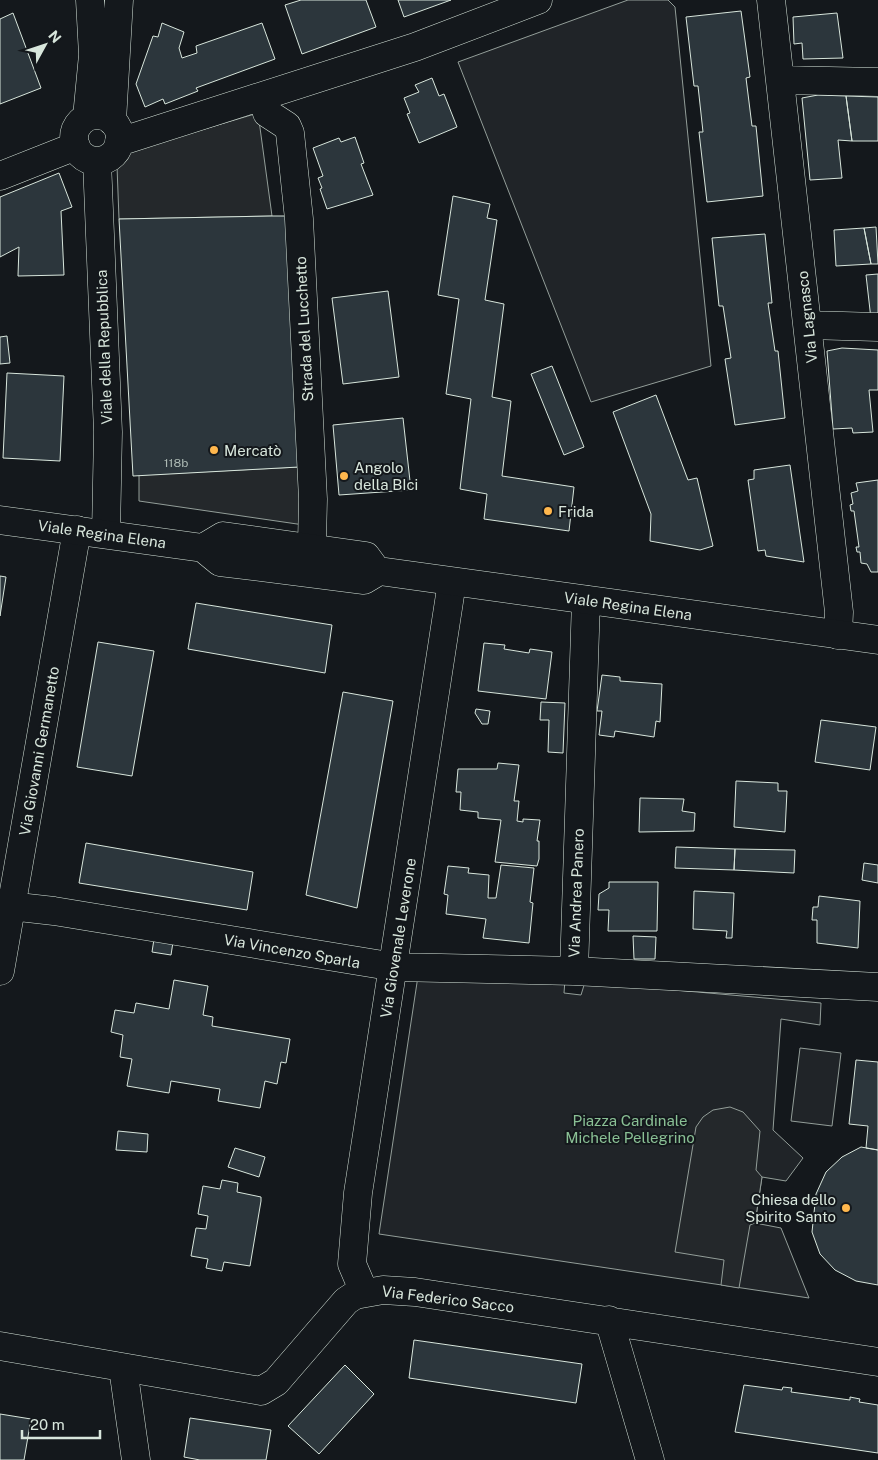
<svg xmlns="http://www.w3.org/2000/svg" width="878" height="1460" font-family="'Public Sans',sans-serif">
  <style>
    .green { fill: #202428; stroke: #939e99 }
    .parking { fill: #24282b; stroke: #939e99 }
    .building { fill: #2c363c; stroke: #d8e6dc }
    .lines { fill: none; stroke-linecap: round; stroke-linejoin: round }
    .minor-casing { stroke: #d8e6dc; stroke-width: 29 }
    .major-casing { stroke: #d8e6dc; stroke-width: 29 }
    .minor { stroke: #14181c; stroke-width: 28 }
    .major { stroke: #14181c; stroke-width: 28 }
    .poi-dot { fill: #ffb74d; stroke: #14181c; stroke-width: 2 }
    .labels { text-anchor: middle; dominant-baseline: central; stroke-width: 4; stroke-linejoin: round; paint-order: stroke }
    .number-label { font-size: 12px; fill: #adbab4 }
    .street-label { font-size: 15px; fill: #d8e6dc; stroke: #14181c }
    .poi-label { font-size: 15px; fill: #d8e6dc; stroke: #14181c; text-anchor: start }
    .park-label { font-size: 15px; fill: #8ac095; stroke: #14181c }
  </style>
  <rect width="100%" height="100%" fill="#14181c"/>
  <path class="green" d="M628,0H668L675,7L711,366L591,402L458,62Z
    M418,976L565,980L564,993L581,995L585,982L821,1003L820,1025L781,1019L773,1130L803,1158L786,1181L762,1177L755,1223L781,1228L809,1298L379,1234Z
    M800,1048L841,1053L832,1126L791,1121Z"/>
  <path class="parking" d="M258,113L272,216L119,219L117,166L124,153Z
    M299,467L304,525L139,501V475Z
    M730,1107L743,1112L760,1131L756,1170L762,1177L755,1223L750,1225L739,1288L721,1285L724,1260L675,1252L696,1127L703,1117L713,1110Z"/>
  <path class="building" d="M301,0H366L376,27L302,54L285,5Z
    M398,0H451L404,17Z
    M741,11L750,77L746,78L752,126H756L763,196L707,202L699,132H703L698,86H694L686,17Z
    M13,13L41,88L0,104V19Z
    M837,13L843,58L803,59L802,43L794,44L793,17Z
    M162,23L184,32L179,48L182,58L197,53L196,46L262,23L275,59L196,88L198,91L165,104L163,99L145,107L136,84L153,36L158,37Z
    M432,78L439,96L444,94L457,127L419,143L407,114L410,113L404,98L419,92L415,85Z
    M818,95L846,96L852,141L838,140L842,178L810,180L802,98Z
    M846,96L878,97V141H852Z
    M355,137L364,163L361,164L373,195L327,209L320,189L322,188L318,178L323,176L313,148L339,138L341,142Z
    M59,173L72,207L61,211L64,275L18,276L19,247L0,257V197Z
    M453,196L490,204L487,218L497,220L485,300L504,304L492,397L511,401L502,476L574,487L569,531L484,519L487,494L460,489L471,399L446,394L459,299L438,295Z
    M272,216H286L299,467L133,476L119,219Z
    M876,227L878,264H871L864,228Z
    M864,228L871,264L836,266L834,230Z
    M765,234L772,303H768L775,351H778L785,418L735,425L725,359L731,358L723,306H719L712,238Z
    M878,274V318L871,319L866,275Z
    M388,291L399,377L343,384L332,298Z
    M7,336L10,363L0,364V337Z
    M842,348L878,350V390H869L873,432L853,433L852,428L833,429L827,351Z
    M552,366L584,447L564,455L531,374Z
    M7,373L64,376L60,461L3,458Z
    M656,395L688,480L697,478L713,546L700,550L650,541L651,514L613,412Z
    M403,418L411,490L339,495L333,425Z
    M790,465L804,562L766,556L765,550L758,551L748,480L754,479V470Z
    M878,480V572H871L867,564L861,563L860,552H857L856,547H859L854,511H851L850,505L853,504L851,493L858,491L856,483Z
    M0,576L6,577L0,616Z
    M196,603L332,625L325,673L188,649Z
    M98,642L154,651L132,776L77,767Z
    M484,643L505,645L504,649L529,653L530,649L552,652L546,699L478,691Z
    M602,675L620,677V681L662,684L660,722L656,721L654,737L615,731L614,737L599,735L602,711H597Z
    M343,692L393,701L357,908L306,895Z
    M541,702L565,703L563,753L548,752L549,720H540Z
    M476,709L490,711L488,724H482L475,713Z
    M821,720L876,727L870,770L815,762Z
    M498,763L519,765L514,801H519L517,821L523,822V819L540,820L537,841H539V859L537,866L495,862L501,820L478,818V812L460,810L461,792H456L458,769H497Z
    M736,781L778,783V791H787L785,832L734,827Z
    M640,798L684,799L682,811L695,813L694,831L639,832Z
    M86,843L253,872L247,910L79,883Z
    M676,847L735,849L734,870L675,868Z
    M735,849L795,850L794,873L734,870Z
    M864,863L878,865V883L862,880Z
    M501,865L534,868L530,902L533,903L529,943L483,938L486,919L446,914L448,895L444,894L448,866L469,868L468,873L489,875L488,898H496Z
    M609,882H658L657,931H608L609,910H598L599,894L609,888Z
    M694,891L734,893L732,938H726L727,931L693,929Z
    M819,896L860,901L858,948L817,943V920H812L813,907H818Z
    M633,936L656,937L655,959H634Z
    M154,939L173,942L171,955L152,952Z
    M174,980L208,986L203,1015L213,1017L212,1026L290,1039L286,1063L281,1062L277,1084L265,1081L260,1108L218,1101L220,1089L171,1081L169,1093L127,1086L132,1059L120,1057L123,1035L111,1032L115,1010L134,1013L136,1003L169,1009Z
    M856,1060L878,1062V1150L866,1148L868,1126L849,1124Z
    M118,1131L148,1134L147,1152L116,1150Z
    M861,1147L878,1150V1285L856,1281L835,1270L820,1254L812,1232L816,1194L826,1172L842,1157Z
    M235,1148L265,1157L259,1177L228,1167Z
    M222,1180L238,1183L237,1192L261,1197V1201L250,1266L224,1262L222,1271L206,1268L208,1259L191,1256L196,1228L206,1229L208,1216L198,1214L203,1186L220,1189Z
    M414,1340L582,1364L576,1403L409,1378Z
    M345,1365L374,1394L319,1454L288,1426Z
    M744,1385L782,1390L783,1387L792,1388L791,1392L850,1400V1397L860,1399L859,1402L878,1405V1453L735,1432Z
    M0,1414L31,1419L24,1460H0Z
    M190,1418L271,1430L266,1460H200L184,1457Z"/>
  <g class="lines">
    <g class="minor-casing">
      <path id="minor" d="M771,0L839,612L838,635
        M780,80L878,82
        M262,97L267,113L287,126L290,133L299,219L313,499L312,543L306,572
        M74 138a23 23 0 1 1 46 0a23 23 0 1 1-46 0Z
        M87,117L93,55L90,0
        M112,121L119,0
        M119,142L415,47L538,0
        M97,161L108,432L106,534
        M0,176L76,146
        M808,325L878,327
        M0,905L54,911L395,967L574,971L878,987
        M0,971L77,530
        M574,971L586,600
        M364,1292L352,1264L358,1193L452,582
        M609,1320L650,1460
        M0,1346L261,1391L276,1382L346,1301L355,1295L383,1290L415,1292L878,1362
        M123,1368L136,1460"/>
    </g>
    <g class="major-casing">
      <path id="major" d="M0,520L203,548L220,562L364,580L379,571L878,640
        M203,548L223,536L366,556L377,571"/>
    </g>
    <use href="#minor" class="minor"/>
    <use href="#major" class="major"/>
  </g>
  <g class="poi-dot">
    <circle cx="214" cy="450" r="5"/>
    <circle cx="344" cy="476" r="5"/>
    <circle cx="548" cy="511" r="5"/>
    <circle cx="846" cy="1208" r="5"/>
  </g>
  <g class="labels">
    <g class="number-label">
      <text x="176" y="463">118b</text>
    </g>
    <g class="street-label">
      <text transform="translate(807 317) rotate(-96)">Via Lagnasco</text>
      <text transform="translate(304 329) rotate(-93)">Strada del Lucchetto</text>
      <text transform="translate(104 347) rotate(-92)">Viale della Repubblica</text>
      <text transform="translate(102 534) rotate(8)">Viale Regina Elena</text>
      <text transform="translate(628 606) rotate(8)">Viale Regina Elena</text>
      <text transform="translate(39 751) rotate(-80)">Via Giovanni Germanetto</text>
      <text transform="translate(576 893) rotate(-88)">Via Andrea Panero</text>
      <text transform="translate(398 938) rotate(-81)">Via Giovenale Leverone</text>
      <text transform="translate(292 951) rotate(10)">Via Vincenzo Sparla</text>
      <text transform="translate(448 1299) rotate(7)">Via Federico Sacco</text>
    </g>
    <g class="poi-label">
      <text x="224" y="450">Mercatò</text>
      <text x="354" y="467">Angolo<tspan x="354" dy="17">della BIci</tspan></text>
      <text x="558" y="511">Frida</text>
      <text x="836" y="1199" text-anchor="end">Chiesa dello<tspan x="836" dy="17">Spirito Santo</tspan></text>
    </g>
    <g class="park-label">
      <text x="630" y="1120">Piazza Cardinale<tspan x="630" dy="17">Michele Pellegrino</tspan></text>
    </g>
  </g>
  <g transform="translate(45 45) rotate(50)" stroke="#14181c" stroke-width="4" paint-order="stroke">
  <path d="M0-4L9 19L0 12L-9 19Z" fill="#d8e6dc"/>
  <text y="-8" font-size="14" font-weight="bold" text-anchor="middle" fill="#d8e6dc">N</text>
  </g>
  <path d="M22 1430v8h78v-8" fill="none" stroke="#d8e6dc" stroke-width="2.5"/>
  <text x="30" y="1430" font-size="15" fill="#d8e6dc" stroke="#14181c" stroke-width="4" paint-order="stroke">20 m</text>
</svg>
